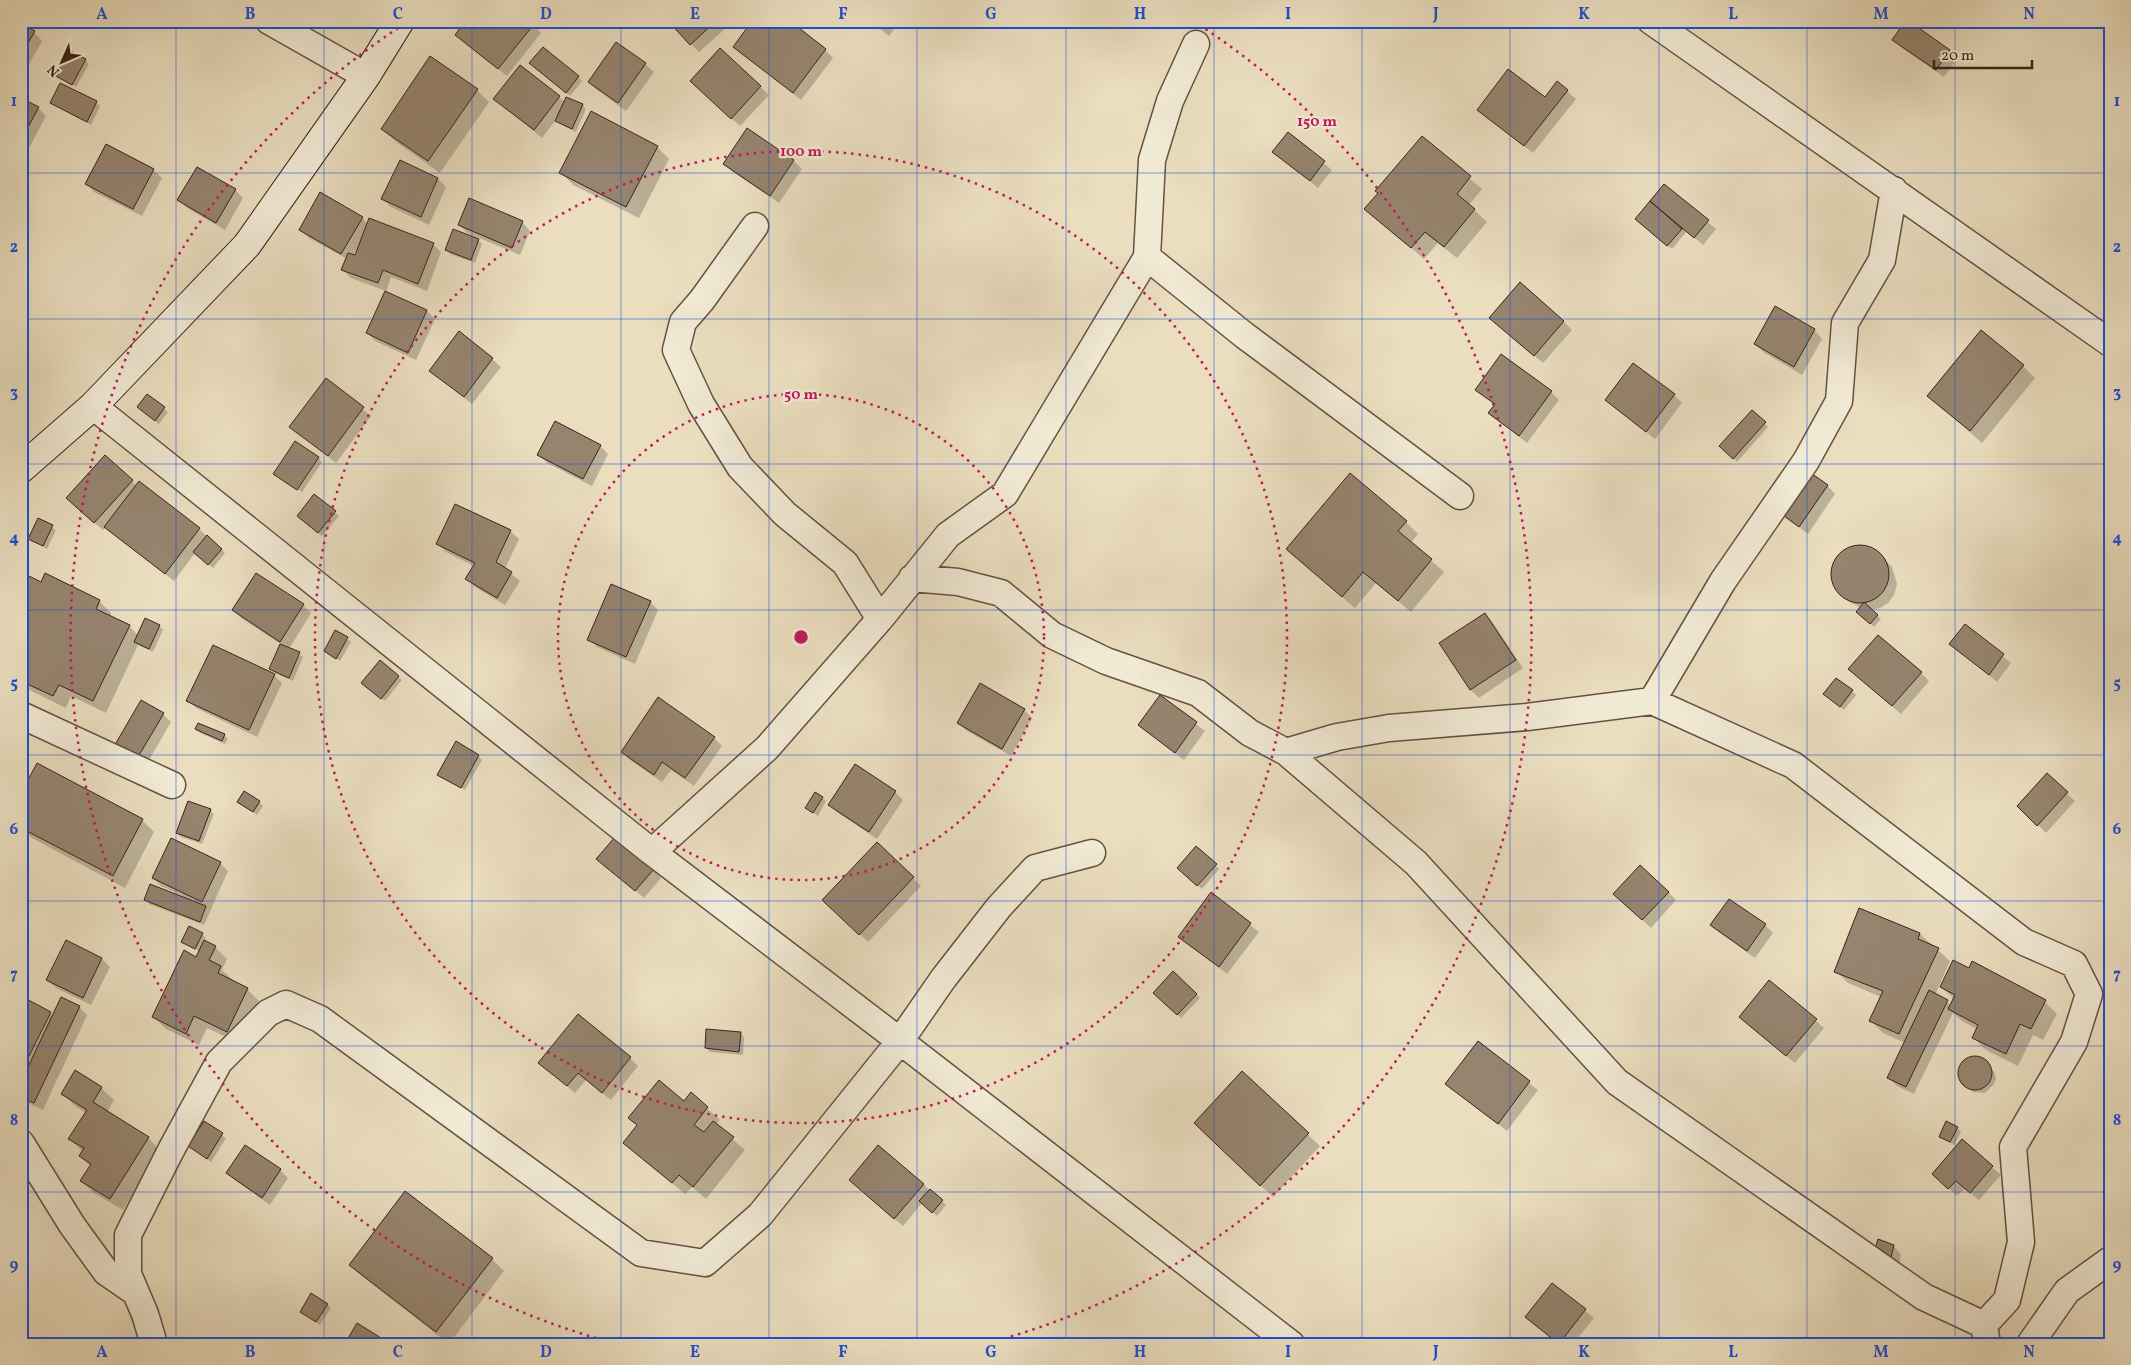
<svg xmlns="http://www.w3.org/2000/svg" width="2131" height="1365" font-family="Vollkorn,serif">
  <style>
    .shadow { fill: #0003; fill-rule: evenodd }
    .building { fill: #96846f; stroke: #3a2219 }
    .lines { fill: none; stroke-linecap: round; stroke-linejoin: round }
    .street-casing { stroke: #665142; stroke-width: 29 }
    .secondary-casing { stroke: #3a2219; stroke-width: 30 }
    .street { stroke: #f1ead5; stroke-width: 26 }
    .secondary { stroke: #f1ead5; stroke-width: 28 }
    .grid { fill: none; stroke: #1d4ed8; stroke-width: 1; stroke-opacity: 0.55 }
    .ring { fill: none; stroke: #c2185b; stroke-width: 2.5; stroke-dasharray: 2.5 5 }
    .centre { fill: #c2185b; stroke: #f1ead5; stroke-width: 2.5 }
    .ring-label { font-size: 15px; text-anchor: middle; font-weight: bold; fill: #c2185b; stroke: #f1ead5; stroke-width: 4.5; stroke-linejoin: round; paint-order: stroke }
    .neatline { fill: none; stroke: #1d4ed8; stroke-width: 2 }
    .grid-label { font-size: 16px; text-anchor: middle; font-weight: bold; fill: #1d4ed8 }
  </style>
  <rect width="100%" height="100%" fill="#eadebf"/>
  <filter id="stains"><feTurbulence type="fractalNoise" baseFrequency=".004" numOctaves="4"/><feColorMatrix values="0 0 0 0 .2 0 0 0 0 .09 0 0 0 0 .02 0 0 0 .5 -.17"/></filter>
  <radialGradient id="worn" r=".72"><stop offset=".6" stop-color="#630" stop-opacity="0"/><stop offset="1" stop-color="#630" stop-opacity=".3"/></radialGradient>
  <path class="shadow" d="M669,21H722L727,27L699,52Z
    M870,21H900L889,36Z
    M1118,21H1133L1128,28Z
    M21,25L34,32L42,41L24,73L21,71Z
    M533,25L541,33L507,76L456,35Z
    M1894,39L1949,51L1957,59L1944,77L1902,48Z
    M734,47L825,50L833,58L801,100Z
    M720,49L769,95L740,126L700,89Z
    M85,60L89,64L76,87L55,75Z
    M645,64L654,72L626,111L597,90L589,82Z
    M520,67L565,102L582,105L586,109L576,132L561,124L556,120L542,138L495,99Z
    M534,67L578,77L582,81L570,96Z
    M1558,83L1576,99L1533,153L1478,110L1545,99Z
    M477,90L489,102L440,173L395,141L382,129Z
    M21,99L38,108L46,116L28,150L21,146Z
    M96,102L100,106L91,125L51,103Z
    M748,130L794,161L802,169L779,203L733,172L725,164Z
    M1288,134L1332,170L1318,188L1274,152Z
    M1422,138L1482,189L1469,205L1487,222L1457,258L1438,243L1424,259L1366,208Z
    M106,145L153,170L162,178L142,216L94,192L86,183Z
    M657,147L669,159L639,218L573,185L561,172Z
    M400,162L438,179L446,187L429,225L391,207L383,199Z
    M1664,185L1716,229L1703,245L1687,231L1672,249L1640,223L1651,202Z
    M235,190L243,198L225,230L187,208L179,200Z
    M362,218L368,224L433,244L441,252L427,291L391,277L386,291L351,278L343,270L347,259L309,238L301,230ZM358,246L360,247L356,257L353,256Z
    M522,222L530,231L520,255L467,233L459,224Z
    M478,240L482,244L475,263L450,254L447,250Z
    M386,292L427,311L435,319L416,360L375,341L367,332Z
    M1776,308L1814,330L1822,339L1802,375L1763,352L1755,344Z
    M1563,321L1572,330L1543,363L1499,326Z
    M492,359L501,367L472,404L431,371Z
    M2023,366L2035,378L1982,443L1929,396Z
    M326,380L371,416L336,463L291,427Z
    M1477,390L1551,392L1559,400L1527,443L1490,413L1495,405Z
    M147,395L168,412L159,424L138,407Z
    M1674,395L1682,403L1655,439L1607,400Z
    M1752,411L1768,427L1737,462L1721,446Z
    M600,446L608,454L592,486L547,463L539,455Z
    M105,456L137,486L139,483L199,529L225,553L213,568L195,553L174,581L106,527L103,530L75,506Z
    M318,458L322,462L302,492L277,475Z
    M1827,485L1835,494L1808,534L1781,513Z
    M315,496L339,516L322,536L302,520Z
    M38,519L56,530L47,549L29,538Z
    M1406,522L1418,534L1411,543L1444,572L1411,612L1376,583L1355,608L1300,561Z
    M510,531L519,539L505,569L520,581L505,605L475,587L467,579L474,566L446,552L438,544Z
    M1853,547H1868L1878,552L1892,567L1897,584L1894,595L1888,603L1880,608L1871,610L1881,619L1874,627L1858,612L1861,608L1850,602L1841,593L1836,586L1833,578V569L1836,559L1843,551Z
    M21,574L42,583L99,601L111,613L110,617L129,626L138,635L159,626L163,630L153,652L138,645L106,713L71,696L66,708L21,686Z
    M256,575L303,605L311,613L289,649L303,657L293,681L275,673L271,669L282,645L241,618L233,610Z
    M650,602L658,610L635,664L597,647L589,639Z
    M1485,615L1493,623L1523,668L1479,698L1471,690L1441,644Z
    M1965,626L2011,663L1997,682L1951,644Z
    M336,632L351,642L340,661L325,651Z
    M1921,673L1929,681L1901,714L1858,677Z
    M274,675L282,683L257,737L196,708L188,700Z
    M398,677L402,680L385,701L367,686Z
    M1852,691L1856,695L1844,710L1829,698Z
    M1161,696L1205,731L1184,760L1139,725Z
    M1024,710L1032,718L1011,756L967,731L958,723Z
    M163,714L171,722L144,769L122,756Z
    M196,729L224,735L228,739L225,744L200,733Z
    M714,738L722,746L694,786L671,770L662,782L630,760L622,752Z
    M478,756L482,760L465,790L439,775Z
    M2047,775L2075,801L2046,833L2027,814Z
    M895,792L903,800L877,839L838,813L830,805Z
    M21,795L142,820L154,832L125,888L21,832Z
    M823,798L826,801L818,816L807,808Z
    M239,802H259L263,806L257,815Z
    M210,810L214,814L202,844L181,837L177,833Z
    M1197,848L1219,869L1202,889L1182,872Z
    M598,859L653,870L661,878L644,898Z
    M220,863L228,871L204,925L149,904L146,900L182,898L183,896L161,886L153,878Z
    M913,878L921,886L868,942L832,908Z
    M1668,892L1676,900L1651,928L1623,902Z
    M1211,894L1259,932L1227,974L1180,937Z
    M1712,925H1765L1773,933L1755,958L1720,933Z
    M202,934L206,938L204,941L215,947L227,959L222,970L232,979V981L247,989L259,1001L239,1043L207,1028L199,1045L166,1029L153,1016L200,952L183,941Z
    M1920,934L1950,961L1935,995L1951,1005L1954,999L1942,987L1969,969L2045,1002L2057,1014L2043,1040L2033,1035L2018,1066L1986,1050L1973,1037L1977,1029L1962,1021L1953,1013L1914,1094L1897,1086L1889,1078L1905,1043L1883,1033L1870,1020L1881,997L1848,983L1836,971Z
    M66,941L102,959L110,967L91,1005L56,988L47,980Z
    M1173,973L1200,998L1181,1018L1154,993Z
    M1770,982L1824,1028L1795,1063L1748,1025Z
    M21,998L54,1016L79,1007L87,1015L43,1110L25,1102L21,1098Z
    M741,1034L744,1037L743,1055L710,1052L706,1048Z
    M1478,1043L1538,1090L1507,1131L1447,1084Z
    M630,1058L638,1066L611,1100L586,1080L575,1093L540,1063Z
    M1969,1058H1981L1994,1072L1996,1078L1994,1084L1985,1093L1973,1092L1960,1079L1958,1072L1960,1066Z
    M76,1072L101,1088L114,1100L107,1112L148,1138L160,1150L123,1210L94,1193L82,1181L91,1167L80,1156L83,1152L70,1139L86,1113L75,1106L63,1094Z
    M1242,1073L1320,1146L1273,1197L1207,1136Z
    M691,1094L720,1120L716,1125L745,1150L706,1199L692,1187L685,1194L624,1143L685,1103Z
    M204,1123L226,1138L211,1162L190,1146Z
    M1957,1128L1961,1132L1954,1145L1940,1137Z
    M1962,1141L2001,1175L1979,1200L1965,1189L1957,1196L1934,1174Z
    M246,1147L280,1170L288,1178L270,1205L236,1181L227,1173Z
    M923,1184L946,1205L937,1216L922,1203L903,1226L859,1188Z
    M1879,1241L1893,1246L1901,1254L1898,1269Z
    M492,1259L504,1271L449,1344L363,1277L350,1265Z
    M1552,1284L1594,1318L1573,1344H1558L1526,1317Z
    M327,1305L331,1308L320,1325L305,1315Z"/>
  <path class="building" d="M465,21H531L534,24L498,69L455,35Z
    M668,21H716L690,45Z
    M752,21H790L826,49L793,93L733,47Z
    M1905,21H1909L1950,50L1936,70L1892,40Z
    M21,24L35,31L21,55Z
    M616,42L646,63L618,103L588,82Z
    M543,47L579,76L566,93L529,63Z
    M720,48L761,86L731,119L690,81Z
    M67,49L86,59L72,85L54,75Z
    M430,56L478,89L428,161L381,129Z
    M520,65L560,96L534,130L493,99Z
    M1508,69L1545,97L1557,81L1568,90L1524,146L1477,110Z
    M60,83L97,101L87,122L50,103Z
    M566,97L583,104L572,129L555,121Z
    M21,98L39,107L21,140Z
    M591,111L658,146L626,207L559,173Z
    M747,128L794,160L770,196L723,164Z
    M1288,132L1325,161L1310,181L1272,152Z
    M1422,136L1471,176L1457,194L1475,209L1444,247L1425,232L1411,248L1364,209L1378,193L1375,191Z
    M106,144L154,169L133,209L85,184Z
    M400,160L438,178L421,217L381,199Z
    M197,167L236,189L216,223L177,200Z
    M1664,184L1709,220L1694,238L1650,201Z
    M320,192L363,217L341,254L299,230Z
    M469,198L523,221L512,248L458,225Z
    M1650,201L1682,229L1667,246L1635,219Z
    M369,218L434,243L418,284L383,270L378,283L341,270L348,253L355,255Z
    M453,229L479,239L471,260L445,250Z
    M1520,282L1564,321L1534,356L1489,318Z
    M385,291L427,310L408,353L366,333Z
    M1775,306L1815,329L1794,367L1754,344Z
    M1981,330L2024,365L1970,431L1927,396Z
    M459,331L493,358L464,397L429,371Z
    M1501,354L1552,391L1519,436L1488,413L1495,404L1475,390Z
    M1633,363L1675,394L1646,432L1605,400Z
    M326,378L364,407L328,456L289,427Z
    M147,394L165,407L155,421L137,407Z
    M1752,410L1766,422L1733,459L1719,446Z
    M555,421L601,445L583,479L537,455Z
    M295,441L319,457L297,490L273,474Z
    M105,455L133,480L94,523L66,498Z
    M1808,471L1828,485L1799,527L1780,513Z
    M1350,473L1407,521L1398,531L1432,559L1398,601L1363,572L1342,597L1286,549Z
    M139,481L200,528L165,574L104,527Z
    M314,494L336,511L318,533L297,516Z
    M455,504L511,530L496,562L512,572L497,598L465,579L475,563L436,544Z
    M38,518L53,525L43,546L28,539Z
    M207,535L222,549L208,565L193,552Z
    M1831 574a29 29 0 1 1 58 0a29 29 0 1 1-58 0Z
    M21,572L41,582L45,573L100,600L96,609L130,625L93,701L59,685L53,696L21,681Z
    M256,573L304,604L280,642L232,610Z
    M611,584L651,601L626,657L587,640Z
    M1864,602L1878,615L1870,624L1856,612Z
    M1485,613L1516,660L1470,690L1439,643Z
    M145,618L160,625L149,649L134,642Z
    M1965,624L2004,654L1989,675L1949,644Z
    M335,630L348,637L336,659L324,651Z
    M1878,635L1922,672L1892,706L1848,669Z
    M280,644L300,652L289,678L269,669Z
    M213,645L275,674L249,730L186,701Z
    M380,660L399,676L381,699L361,683Z
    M1836,678L1853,690L1840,707L1823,694Z
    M980,683L1025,709L1002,749L957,723Z
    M1160,695L1197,722L1175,753L1138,725Z
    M658,697L715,737L685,778L662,762L654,775L621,752Z
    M141,700L164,713L135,762L113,748Z
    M198,723L225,734L222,741L195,729Z
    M456,741L479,755L461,788L437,775Z
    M37,763L143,819L113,876L21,828V793Z
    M855,764L896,791L869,832L828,805Z
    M2047,773L2068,792L2037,826L2017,806Z
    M244,791L260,801L253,812L237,802Z
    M815,792L823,797L813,813L805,808Z
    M188,801L211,809L199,841L176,833Z
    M615,837L654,869L635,891L596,859Z
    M171,838L221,862L202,902L152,878Z
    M877,842L914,877L859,935L822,900Z
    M1196,846L1217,864L1197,886L1177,868Z
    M1640,865L1669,892L1642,920L1613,894Z
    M150,884L206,906L200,922L144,900Z
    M1211,892L1251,923L1219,967L1178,937Z
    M1729,899L1766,924L1747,951L1710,925Z
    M1859,908L1920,933L1918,939L1939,948L1899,1034L1869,1021L1883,991L1834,972Z
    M189,926L203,933L195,949L181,942Z
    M66,940L102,958L83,998L46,980Z
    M204,940L216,946L209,960L221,966L218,973L248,988L227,1032L194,1016L186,1034L152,1017L184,950L196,957Z
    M1953,960L1969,968L1972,961L2046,1000L2031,1029L2020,1024L2006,1054L1972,1038L1978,1025L1948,1009L1955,995L1940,987Z
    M1173,971L1197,994L1177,1015L1153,993Z
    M1769,980L1817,1019L1786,1056L1739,1017Z
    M1929,990L1948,1000L1906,1087L1887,1078Z
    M21,996L51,1012L21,1072Z
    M61,997L80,1006L34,1103L21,1097V1082Z
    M578,1014L631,1057L602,1093L578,1073L567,1086L538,1063Z
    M706,1029L741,1032L739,1052L705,1048Z
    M1478,1041L1530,1081L1498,1124L1445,1084Z
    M1958 1073a17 17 0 1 1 34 0a17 17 0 1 1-34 0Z
    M75,1070L102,1087L93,1102L149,1137L110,1199L80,1181L91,1164L79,1156L84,1148L68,1139L87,1110L61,1094Z
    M1242,1071L1309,1133L1260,1186L1194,1123Z
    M659,1080L684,1101L691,1092L708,1107L694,1125L704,1132L713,1121L734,1137L693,1187L679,1175L672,1183L623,1143L637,1125L628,1118Z
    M204,1121L223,1133L207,1159L188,1146Z
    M1946,1121L1958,1127L1950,1142L1939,1137Z
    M1962,1139L1993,1166L1970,1193L1956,1181L1948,1189L1932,1174Z
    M245,1145L281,1169L262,1198L226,1173Z
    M878,1145L924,1184L894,1219L849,1180Z
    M930,1189L943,1200L932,1213L919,1201Z
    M405,1191L493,1258L436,1332L349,1265Z
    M1878,1239L1894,1245L1890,1262L1873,1255Z
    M1552,1283L1586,1309L1559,1344L1525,1317Z
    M311,1293L328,1304L316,1322L300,1312Z
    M357,1323L391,1344H341L344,1338L347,1340Z"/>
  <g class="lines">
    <g class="street-casing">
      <path id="street" d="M269,21L366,76
        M1651,21L2110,343
        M1894,190L1882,260L1845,323L1839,401L1806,461L1723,581L1652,701L1793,765L2024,942L2074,964L2089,994L2074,1042L2013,1147L2021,1242L2007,1300L1984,1325L1987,1344
        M755,226L702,300L683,322L676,350L701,404L740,467L785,514L845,563L880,619
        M1147,257L1244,335L1460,496
        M93,406L652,852L900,1041L1291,1344
        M912,578L958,582L1001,593L1052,635L1106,661L1198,693L1250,733L1286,752L1416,863L1617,1082L1924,1297L1984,1325
        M21,715L172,785
        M1286,752L1337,737L1389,728L1527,717L1652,701
        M652,852L767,748L880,619L948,535L1005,494L1147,257L1152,160L1170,101L1196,44
        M21,1143L72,1225L106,1272L135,1292
        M154,1344L145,1314L128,1274V1235L171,1150L219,1062L268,1013L286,1004L320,1019L641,1253L705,1263L760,1215L900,1041L943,979L999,907L1035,868L1092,853
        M2030,1344L2067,1291L2110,1260"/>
    </g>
    <g class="secondary-casing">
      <path id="secondary" d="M21,469L93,406L247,245L366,76L400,21"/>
    </g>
    <use href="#street" class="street"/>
    <use href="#secondary" class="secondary"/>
  </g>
  <path class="grid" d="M176,21V1344M324,21V1344M472,21V1344M621,21V1344M769,21V1344M917,21V1344M1066,21V1344M1214,21V1344M1362,21V1344M1510,21V1344M1659,21V1344M1807,21V1344M1955,21V1344M21,173H2110M21,319H2110M21,464H2110M21,610H2110M21,755H2110M21,901H2110M21,1046H2110M21,1192H2110"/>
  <g class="ring">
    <circle cx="801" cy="637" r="243"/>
    <circle cx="801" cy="637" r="486"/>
    <path d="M618 1344A730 730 0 0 1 409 21M1193 21A730 730 0 0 1 984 1344"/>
  </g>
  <circle cx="801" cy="637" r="8" class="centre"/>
  <g class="ring-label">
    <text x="1317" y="126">150 m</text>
    <text x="801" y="156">100 m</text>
    <text x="801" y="399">50 m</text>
  </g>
  <rect width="2131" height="1365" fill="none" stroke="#eadebf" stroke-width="55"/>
  <g transform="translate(62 62) rotate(225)" stroke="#f1ead5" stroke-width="4" paint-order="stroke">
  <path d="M0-4L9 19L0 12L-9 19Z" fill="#3a2219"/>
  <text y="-8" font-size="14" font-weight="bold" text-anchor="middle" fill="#3a2219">N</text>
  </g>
  <path d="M1934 60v8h98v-8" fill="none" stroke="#3a2219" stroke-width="2.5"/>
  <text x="1941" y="60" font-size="15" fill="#3a2219" stroke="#f1ead5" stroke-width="4" paint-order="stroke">20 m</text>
  <rect x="28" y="28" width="2076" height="1310" class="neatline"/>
  <g class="grid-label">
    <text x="102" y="19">A</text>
    <text x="250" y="19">B</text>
    <text x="398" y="19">C</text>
    <text x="546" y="19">D</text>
    <text x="695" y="19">E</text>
    <text x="843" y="19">F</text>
    <text x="991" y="19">G</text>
    <text x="1140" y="19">H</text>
    <text x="1288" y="19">I</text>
    <text x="1436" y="19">J</text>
    <text x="1584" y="19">K</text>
    <text x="1733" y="19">L</text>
    <text x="1881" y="19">M</text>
    <text x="2029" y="19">N</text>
    <text x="14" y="106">1</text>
    <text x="2117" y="106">1</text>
    <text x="14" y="252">2</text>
    <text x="2117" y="252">2</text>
    <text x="14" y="397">3</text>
    <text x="2117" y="397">3</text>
    <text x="14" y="543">4</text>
    <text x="2117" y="543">4</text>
    <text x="14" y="688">5</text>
    <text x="2117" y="688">5</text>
    <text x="14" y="834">6</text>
    <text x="2117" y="834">6</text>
    <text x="14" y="979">7</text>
    <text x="2117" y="979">7</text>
    <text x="14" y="1125">8</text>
    <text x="2117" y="1125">8</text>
    <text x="14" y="1270">9</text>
    <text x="2117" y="1270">9</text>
    <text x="102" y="1357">A</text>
    <text x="250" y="1357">B</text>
    <text x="398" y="1357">C</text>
    <text x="546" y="1357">D</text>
    <text x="695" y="1357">E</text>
    <text x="843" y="1357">F</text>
    <text x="991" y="1357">G</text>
    <text x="1140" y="1357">H</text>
    <text x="1288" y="1357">I</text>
    <text x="1436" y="1357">J</text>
    <text x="1584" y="1357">K</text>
    <text x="1733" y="1357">L</text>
    <text x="1881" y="1357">M</text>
    <text x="2029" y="1357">N</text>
  </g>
  <rect width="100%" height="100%" filter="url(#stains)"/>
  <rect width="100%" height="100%" fill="url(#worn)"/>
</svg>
